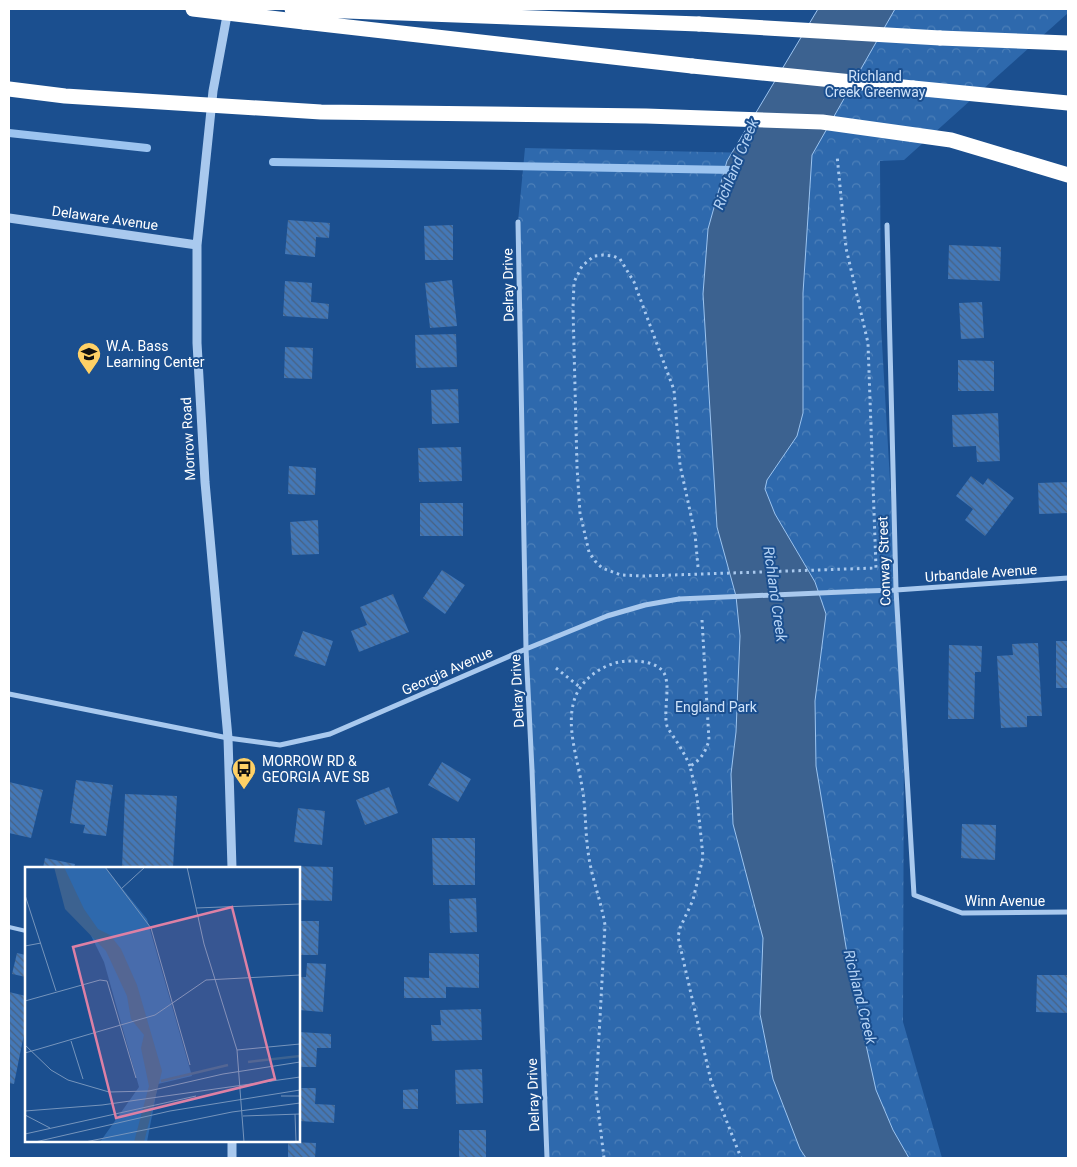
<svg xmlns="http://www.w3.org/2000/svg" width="1077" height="1167" font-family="Roboto,sans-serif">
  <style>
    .forest { fill: url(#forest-crowns) }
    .water { fill: #3c6290; stroke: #9cc4f0 }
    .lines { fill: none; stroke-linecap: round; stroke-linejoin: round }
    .stream { stroke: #9cc4f0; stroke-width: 8 }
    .building { fill: url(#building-back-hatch) }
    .path { stroke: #a9c9ee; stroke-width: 3; stroke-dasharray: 2.5 4; stroke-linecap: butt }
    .service { stroke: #a9c9ee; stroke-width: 4 }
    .minor { stroke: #a9c9ee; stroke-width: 5 }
    .tertiary { stroke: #a9c9ee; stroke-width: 9 }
    .motorway { stroke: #fff; stroke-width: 15 }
    .minor-bridge { stroke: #a9c9ee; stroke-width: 5 }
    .motorway-bridge { stroke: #fff; stroke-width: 15 }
    .labels { text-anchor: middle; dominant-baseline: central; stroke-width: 4; stroke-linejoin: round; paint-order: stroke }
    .park-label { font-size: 14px; fill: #cfe3fa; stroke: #1b4f8f }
    .street-label { font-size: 14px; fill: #fff; stroke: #1b4f8f }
    .poi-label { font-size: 14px; fill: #fff; stroke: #1b4f8f; text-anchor: start }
    .water-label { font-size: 15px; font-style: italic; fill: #b5d3f5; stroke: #1b4f8f }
    .inset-river { fill: none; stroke: #3c6290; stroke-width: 2.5 }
    .inset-road { fill: none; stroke: #7695bc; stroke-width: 1 }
    .view { fill: #dd80a5; fill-opacity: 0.15; stroke: #dd80a5; stroke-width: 2.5 }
    .inset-edge { fill: none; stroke: #fff; stroke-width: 2.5 }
  </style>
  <defs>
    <pattern id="forest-crowns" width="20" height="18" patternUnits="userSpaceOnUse" patternTransform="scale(1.25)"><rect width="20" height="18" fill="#2e69ad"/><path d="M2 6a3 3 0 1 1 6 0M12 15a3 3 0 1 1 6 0" fill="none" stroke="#4d80b9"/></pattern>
    <pattern id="building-back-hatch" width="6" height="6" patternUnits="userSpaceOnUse" patternTransform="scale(1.25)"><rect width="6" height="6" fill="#4478b7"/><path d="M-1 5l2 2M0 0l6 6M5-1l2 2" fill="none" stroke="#486282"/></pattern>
  </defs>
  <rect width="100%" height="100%" fill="#1b4f8f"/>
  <path class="forest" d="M822,9H1068V13L904,160L880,161L881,326L904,721L903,1022L942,1158H547L526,649L518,222L525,148L754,153Z"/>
  <path class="water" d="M818,9H895L812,155L803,293V413L797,436L767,480L765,489L775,514L815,582L826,614L815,701L816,766L851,977L876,1090L893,1130L909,1158H806L800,1149L773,1079L760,1014L763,938L733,824L731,774L736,732L740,636L736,596L717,527L703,294L708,229L727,161Z"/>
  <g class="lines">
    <path class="stream" d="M9,133L147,148
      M273,162L734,170"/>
  </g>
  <path class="building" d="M288,220L330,223L329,238L316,237L315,257L285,254Z
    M453,225V260H425L424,226Z
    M949,245L1001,247L1000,281L948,279Z
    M452,280L457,326L430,328L425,283Z
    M285,281L312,283L311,302L329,304L328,319L283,316Z
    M982,302L984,338L961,339L959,303Z
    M456,334L457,367L416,368L415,335Z
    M285,347L313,348L312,379L284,378Z
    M958,360L994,361V391H958Z
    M458,389L459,423L432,424L431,390Z
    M998,413L1000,461L977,462L976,446L953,447L952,415Z
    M461,447L462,481L419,482L418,448Z
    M289,466L316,468L315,495L288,494Z
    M971,476L983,485L988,478L1014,498L985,536L965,520L973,509L956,496Z
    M1068,482V513L1039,514L1038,483Z
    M420,503H463V536H420Z
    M318,520L319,554L292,555L290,522Z
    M442,570L465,585L445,614L423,598Z
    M393,594L409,632L359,652L351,631L367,625L360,607Z
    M303,631L333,641L325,666L294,656Z
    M1056,641H1068V688H1056Z
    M1038,643L1042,716H1027V727L1001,728L997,656L1013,655L1012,644Z
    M949,645L982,646L981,672H975L974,719H948Z
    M442,762L471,779L458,802L428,785Z
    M76,780L113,785L106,836L83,833L85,825L70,823Z
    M9,782L43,790L31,838L9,833Z
    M389,787L398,813L365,825L356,800Z
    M125,794L177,796L173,868H122Z
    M298,808L325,811L322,845L294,842Z
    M962,824L996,825L995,860L961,858Z
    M432,838H475V885H433Z
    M45,858L75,864L74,868H43Z
    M293,866L333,867L332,901L299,900V868H293Z
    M476,898L477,932L450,933L449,899Z
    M299,921H319L318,955H299Z
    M17,953L26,955V977L12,974Z
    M429,953L479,954V988L446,987V998H404V977L429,978Z
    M307,963L326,964L323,1012L299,1010V977H306Z
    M1037,975H1068V1013L1036,1012Z
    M9,992L26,996V1024L14,1084L9,1083Z
    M481,1009L482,1040L432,1041L431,1025H441L440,1010Z
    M299,1032L331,1034V1048H317L316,1067H299Z
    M482,1069L483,1103L456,1104L455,1070Z
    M299,1088H316L315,1104L335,1105L334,1123L299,1121Z
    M418,1089V1109H403V1090Z
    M459,1130H486V1158H459Z
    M288,1142L316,1143L315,1158H288Z"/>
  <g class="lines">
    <path class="path" d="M698,567L695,534L680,465L674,390L634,282L620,259L613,256L603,255L594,256L582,266L574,282L573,308L577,467L580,513L589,552L595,561L602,568L621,575L644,576L876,568L868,343L846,248L837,155
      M702,620L709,740C706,751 701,760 690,766L697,797L703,857L693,900L680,928L678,937L711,1081L741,1158
      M556,668L581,688
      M604,1158L596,1092L605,925C601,900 591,877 588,851C585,830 586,808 582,787C578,760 566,728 574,701C580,678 607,661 629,661C641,661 657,662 664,673C671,686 663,711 667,726C669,731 674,737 677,742C682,750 686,757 690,766"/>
    <path class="service" d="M9,927L26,931"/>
    <path class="minor" d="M518,222L526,649L532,770L547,1158
      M887,225L896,590L914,895L962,913L1068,912
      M866,591L896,590L1068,578
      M9,694L228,738L280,745L330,734L526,649L607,616L645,605L679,599"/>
    <path class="tertiary" d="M228,10L213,91L197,245V343L205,482L228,738L232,868
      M9,218L197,245
      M232,1158V1141"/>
    <path class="motorway" d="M292,9L699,24
      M304,22L692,66
      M940,38L1068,43
      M913,88L1068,103"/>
    <path class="minor-bridge" d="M679,599L866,591"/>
    <path class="motorway-bridge" d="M193,9L304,22
      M699,24L940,38
      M692,66L913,88
      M9,89L65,96L321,112L646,116L822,122L951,140L1068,175"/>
  </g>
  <defs>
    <g id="school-pin" transform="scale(1.25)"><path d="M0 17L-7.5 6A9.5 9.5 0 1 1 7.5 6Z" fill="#ffd166" stroke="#1b4f8f"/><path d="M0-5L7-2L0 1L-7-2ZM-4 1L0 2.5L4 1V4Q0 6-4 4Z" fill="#111"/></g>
    <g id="bus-pin" transform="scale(1.25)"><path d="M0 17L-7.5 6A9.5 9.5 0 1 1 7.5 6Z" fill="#ffd166" stroke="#1b4f8f"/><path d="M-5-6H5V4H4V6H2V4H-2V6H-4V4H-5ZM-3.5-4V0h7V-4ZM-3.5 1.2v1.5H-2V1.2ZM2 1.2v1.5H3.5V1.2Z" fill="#111"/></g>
  </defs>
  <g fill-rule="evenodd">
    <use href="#school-pin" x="89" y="354"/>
    <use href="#bus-pin" x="244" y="769"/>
  </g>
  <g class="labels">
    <g class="park-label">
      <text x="875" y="76">Richland<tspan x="875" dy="16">Creek Greenway</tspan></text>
      <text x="716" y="707">England Park</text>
    </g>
    <g class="street-label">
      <text transform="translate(105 218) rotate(8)">Delaware Avenue</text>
      <text transform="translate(508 285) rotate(-91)">Delray Drive</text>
      <text transform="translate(188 439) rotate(-93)">Morrow Road</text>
      <text transform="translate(884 561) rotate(-92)">Conway Street</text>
      <text transform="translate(981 573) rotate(-4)">Urbandale Avenue</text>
      <text transform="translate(447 671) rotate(-24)">Georgia Avenue</text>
      <text transform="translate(517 691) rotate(-93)">Delray Drive</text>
      <text x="1005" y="901">Winn Avenue</text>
      <text transform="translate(533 1095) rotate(-92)">Delray Drive</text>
    </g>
    <g class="poi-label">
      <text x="106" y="346">W.A. Bass<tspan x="106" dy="16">Learning Center</tspan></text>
      <text x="262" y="761">MORROW RD &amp;<tspan x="262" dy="16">GEORGIA AVE SB</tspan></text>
    </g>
    <g class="water-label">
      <text transform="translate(736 164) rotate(-68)">Richland Creek</text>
      <text transform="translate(775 594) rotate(82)">Richland Creek</text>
      <text transform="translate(860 997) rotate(76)">Richland Creek</text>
    </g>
  </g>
  <g transform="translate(25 867)">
    <rect width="275" height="275" fill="#1b4f8f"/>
    <path d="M32,0H80L122,52L167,209L133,217L122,275H75L114,220L79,95Z" fill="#2e69ad"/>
    <path d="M29,0H39L59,42L73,62L85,68L96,82L112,118L137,204L119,275H109L124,219L116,181L119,168L106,152L102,129L81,84L40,42Z" fill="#3c6290"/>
    <path class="inset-river" d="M223,195L275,189M136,214L203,198"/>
    <path class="inset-road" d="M80,0L126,61L165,198M162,0L179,77L212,183L219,275M96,22L120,0M0,28L31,124M171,41L275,37M0,79L16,76M0,134L75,113L82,114L111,211M46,174L58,212M0,178L26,203L43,213L84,225L124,224L198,207L275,195M212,183L275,177M0,186L130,148L181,113L275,108M256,229H275M0,244L77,238L275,210M270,247L271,275M0,248L25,261M218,249L275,247M0,267L171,229M10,275L145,244L275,223M60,275L207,245L275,236"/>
    <path class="view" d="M207,40L250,212L91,251L48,80Z"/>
    <rect width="275" height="275" class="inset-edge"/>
  </g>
  <rect width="1077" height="1167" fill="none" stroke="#ffffff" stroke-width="20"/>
</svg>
